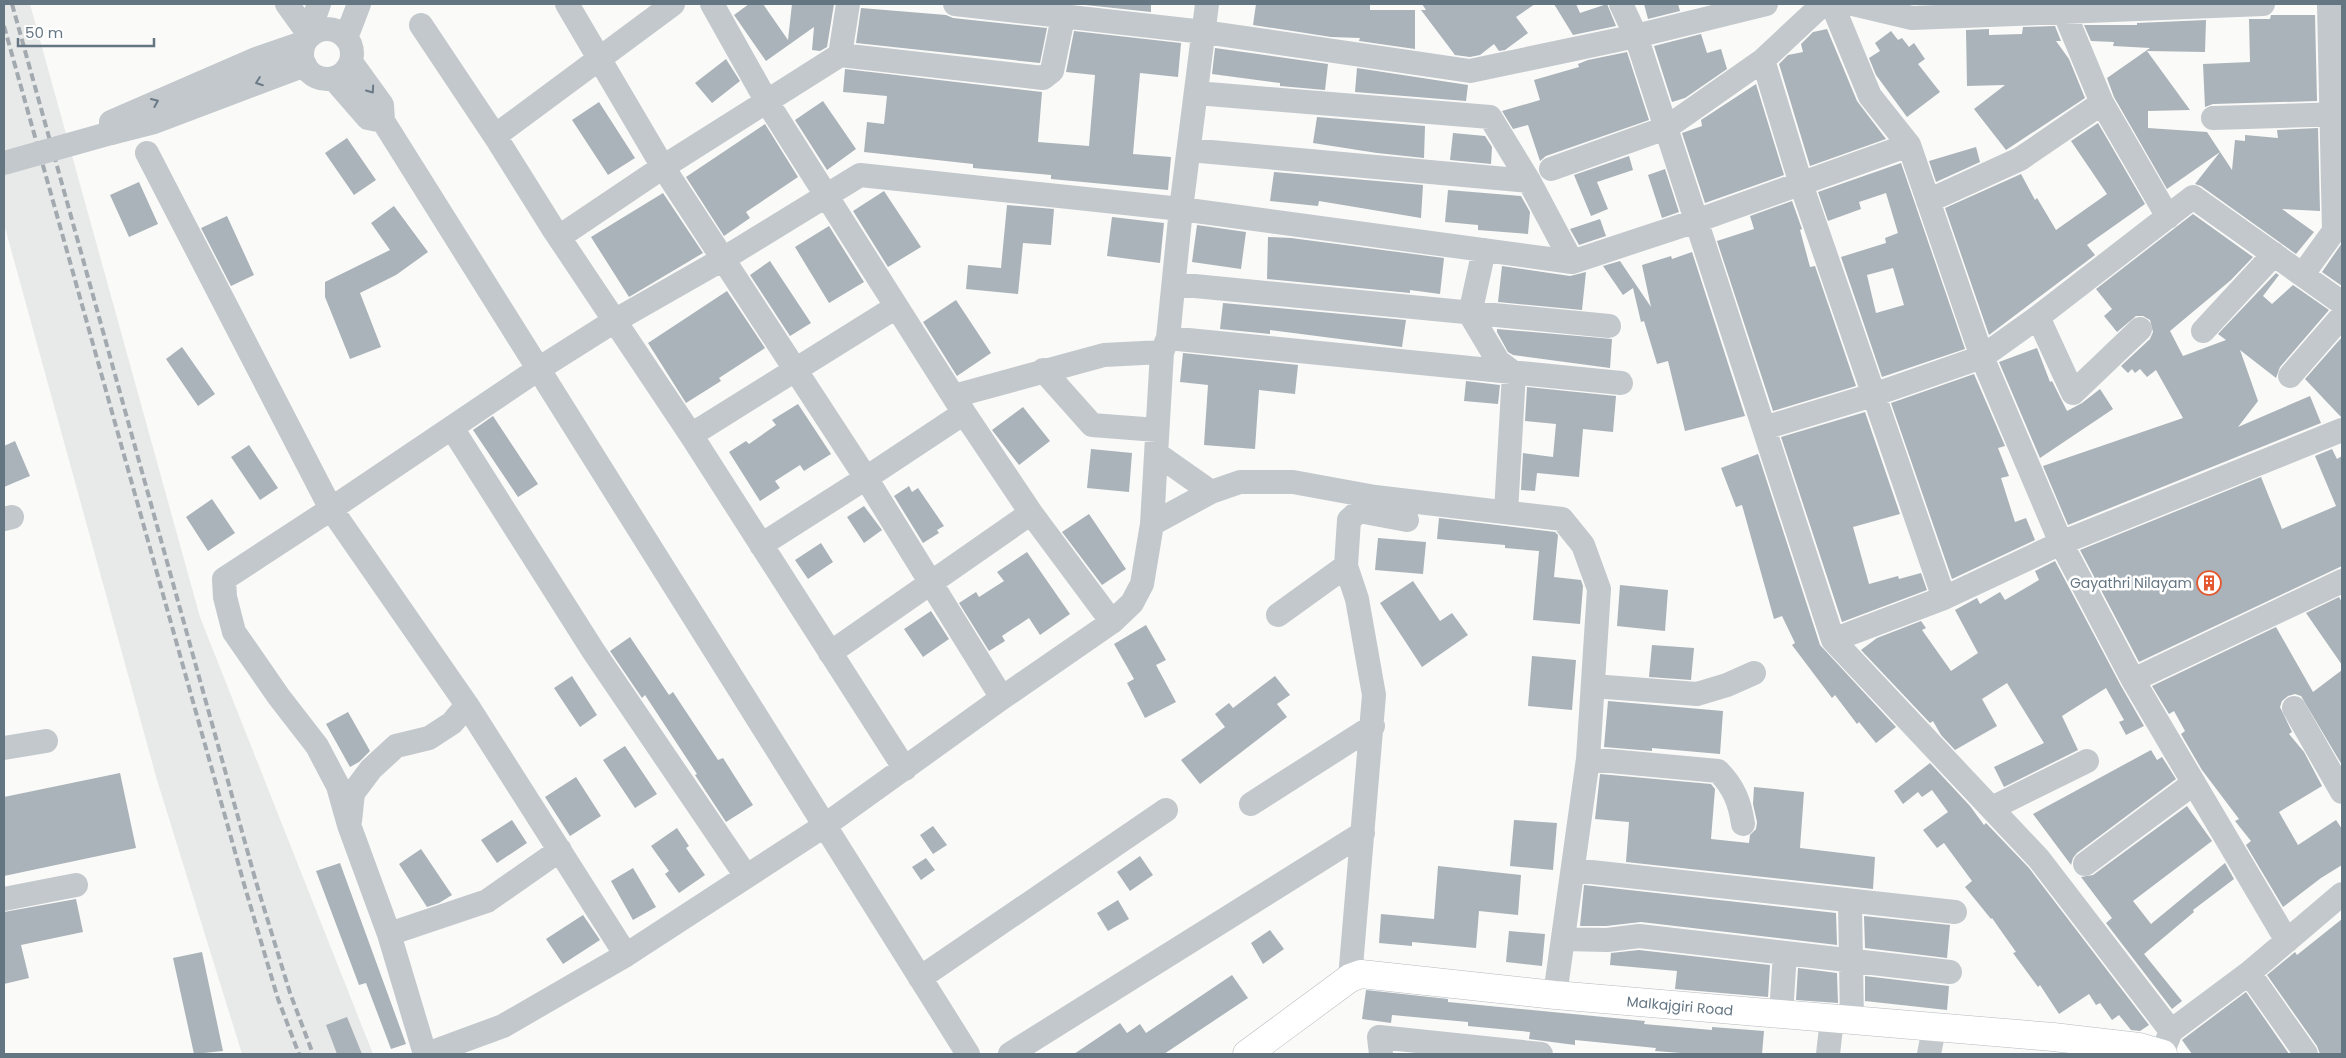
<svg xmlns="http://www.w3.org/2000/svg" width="2346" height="1058" font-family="Poppins,sans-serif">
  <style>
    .built { fill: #e8e9e9 }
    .building { fill: #aab3b9; fill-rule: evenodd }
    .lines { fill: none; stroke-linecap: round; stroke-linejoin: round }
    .major-casing { stroke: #b5babe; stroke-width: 29 }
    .minor { stroke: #c3c8cc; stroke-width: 24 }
    .major { stroke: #fff; stroke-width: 28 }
    .rail { stroke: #a2aab0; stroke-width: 4; stroke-dasharray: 8 4; stroke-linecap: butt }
    .minor-bridge { stroke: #c3c8cc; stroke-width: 24 }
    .oneway { stroke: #6a7a87 }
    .labels { text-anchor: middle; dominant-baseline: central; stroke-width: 5; stroke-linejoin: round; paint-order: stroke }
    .poi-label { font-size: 14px; fill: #657683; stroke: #fff; text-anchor: end }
    .street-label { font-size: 14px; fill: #657683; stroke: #fff }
  </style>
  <rect width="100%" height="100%" fill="#fafaf8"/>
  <path class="built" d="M4,4H30L200,617L373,1054H242L157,780L4,224Z"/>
  <path class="building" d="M749,4H763L788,40L792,4H834L827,47L820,51L812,50L814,27L766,61L734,15Z
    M1076,4H1151V12Z
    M1256,4H1370V10H1415V49L1359,41L1360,38L1331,37L1253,25Z
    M1422,4H1535L1516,17L1528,33L1505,50L1499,51L1494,44L1480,55L1470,57L1455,55L1421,10H1426Z
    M1554,4H1576L1580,13L1607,4L1616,26L1573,35Z
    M1644,4H1678L1680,11L1648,19Z
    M861,8L946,15L953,18L1047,28L1040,63L856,43Z
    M2271,15H2315L2317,101L2213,104L2205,107L2203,64L2250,62L2249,19H2270Z
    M2206,20L2205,52L2147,51L2190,110L2148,111V128L2207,132L2232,170L2235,140L2245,141V135L2278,138L2277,130L2318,128L2320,211L2282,209L2314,232L2296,254L2201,186L2195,184L2220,152L2167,189L2114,97L2107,78L2150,48L2113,46L2114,42L2091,41L2084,25H2137V23Z
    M2055,26L2061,41H2056L2069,59L2085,98L2006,150L1974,109L2005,85L1967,86L1966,30L1989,29V35L2022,34L2023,27Z
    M1827,29L1857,101L1886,139L1810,166L1779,64L1788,55L1803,52L1801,44L1813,32Z
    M1074,31L1181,43L1178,77L1140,73L1133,154L1171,157L1168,190L1051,179V175L973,168V164L864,152L867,122L884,124L887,96L843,92L845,69L1042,92L1038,142L1089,146L1095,75L1066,72Z
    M1891,31L1898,40L1902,38L1909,47L1914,43L1925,59L1918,64L1940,92L1907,117L1876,75L1869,58L1880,51L1875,43Z
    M1701,34L1707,53L1721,49L1727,69L1685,98L1672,102L1654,46Z
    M1215,48L1328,64L1325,90L1280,86V83L1212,74Z
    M1627,52L1649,120L1546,156L1540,161L1528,125L1513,129L1502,111L1540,100L1534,80L1579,67L1578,64L1588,60Z
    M726,59L740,81L712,103L695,83Z
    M1357,68L1468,85L1466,101L1355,92Z
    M1756,84L1784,175L1705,203L1682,133L1702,126L1701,120Z
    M823,101L856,149L827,170L795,120Z
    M599,102L635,158L608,175L572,120Z
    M1317,117L1425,126L1424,158L1377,153L1313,143Z
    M2098,123L2145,204L2087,245L2095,255L1989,335L1945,208L2021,174L2035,200L2037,198L2056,230L2107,194L2071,141Z
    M765,124L798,177L746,212L750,218L724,236L686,177Z
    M1453,133L1485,136L1492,147L1491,164L1450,160Z
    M347,138L376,180L354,195L325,153Z
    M1976,147L1980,162L1936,182L1929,161Z
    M1629,156L1633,170L1597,182L1608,209L1591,216L1574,175Z
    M1901,163L1965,349L1882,377L1841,257L1886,243L1885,238L1898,233L1886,193L1859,202L1861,209L1828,221L1818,192ZM1893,268L1904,305L1876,313L1867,275Z
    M1665,169L1679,212L1662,218L1648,175Z
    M1274,172L1423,185L1421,218L1319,201L1318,206L1270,201Z
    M139,182L158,224L129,237L110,195Z
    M1448,190L1521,196L1530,212L1528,234L1478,230V225L1445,222Z
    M884,191L921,247L888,267L853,211Z
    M663,193L703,253L629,297L591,237Z
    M1792,201L1802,229L1800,230L1810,267L1815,266L1856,386L1773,411L1717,241L1754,229L1750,216Z
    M1007,205L1054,209L1051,245L1023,243L1018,294L966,289L968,265L1001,268Z
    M394,206L428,252L396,275L360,293L381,347L350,359L325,297V282L390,250L371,223Z
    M2193,214L2253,257L2231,280L2170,331L2183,356L2226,340L2218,334L2276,273L2279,275L2263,296L2272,304L2293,285L2329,310L2280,367L2276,378L2240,350L2258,401L2238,427L2310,396L2321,423L2068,525L2043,466L2183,418L2156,370L2147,377L2140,369L2135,373L2132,369L2128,373L2121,366L2150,339L2153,332L2150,320L2143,316H2136L2117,332L2104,316L2112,309L2096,289Z
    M227,216L254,275L231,286L201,228Z
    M1112,217L1164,223L1160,263L1107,256Z
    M1600,219L1606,236L1579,245L1570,229Z
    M1197,225L1246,232L1241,269L1192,262Z
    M829,226L864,282L829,303L795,247Z
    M1268,237L1291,238L1444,258L1440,294L1410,290V293L1267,279Z
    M2342,243V286L2322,272Z
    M1692,252L1745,416L1685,431L1668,361L1657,364L1644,321L1641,322L1633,288L1623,295L1603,266L1620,261L1651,307L1642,265L1671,256L1672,259Z
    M770,261L811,323L790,336L750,275Z
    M1502,266L1570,276L1586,272L1582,310L1498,302Z
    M727,291L765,348L719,378L721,381L686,403L648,343Z
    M956,300L991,353L957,376L923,322Z
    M1223,303L1406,320L1402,347L1270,330V334L1220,329Z
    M1497,329L1612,339L1610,368L1513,355L1508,352L1497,332Z
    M2342,337V417H2341L2305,379Z
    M182,347L215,394L198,406L166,359Z
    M2037,348L2050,382L2052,381L2067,411L2082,403L2100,389L2113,409L2040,458L1999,362Z
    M1183,353L1298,365L1295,394L1259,390L1255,449L1204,445L1208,385L1180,382Z
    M1974,374L2005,446L1998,448L2009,476L2001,478L2015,522L2026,518L2035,540L1952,579L1891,403Z
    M1466,381L1500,385L1498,404L1464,401Z
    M1527,387L1616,396L1613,432L1583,429L1579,477L1537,473L1535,491L1521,490L1523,453L1553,457L1556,424L1525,421Z
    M798,404L831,454L804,471L800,465L775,481L780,488L760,501L729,452L746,441L749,444L776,425L772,420Z
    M1023,407L1050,441L1019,465L992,430Z
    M1865,412L1900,514L1853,527L1869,584L1898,576L1899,579L1921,573L1927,590L1842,622L1781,437Z
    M493,416L538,484L518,497L473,430Z
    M15,441L30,476L4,487V446Z
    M249,445L278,488L260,500L231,457Z
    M1091,449L1132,453L1129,492L1087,488Z
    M2332,449L2337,459L2342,456V566L2139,662L2080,550L2261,477L2282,529L2336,506L2315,456Z
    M1758,454L1820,645L1896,727L1876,743L1859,722L1857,724L1835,695L1832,698L1792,645L1795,643L1782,616L1774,619L1742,505L1736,507L1721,468Z
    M909,486L912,492L918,488L944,526L937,530L939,533L923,543L894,496Z
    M212,499L235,533L208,551L186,517Z
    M864,506L882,530L864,543L847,517Z
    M1089,514L1126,569L1102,585L1062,532Z
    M1439,518L1555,532L1558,535L1554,577L1581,580L1583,586L1580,624L1533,620L1539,551L1505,548V545L1437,539Z
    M1378,538L1426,542L1423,574L1375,570Z
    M821,543L833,562L808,579L795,560Z
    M1027,552L1070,614L1040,635L1029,618L1002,636L1005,641L989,651L959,603L976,592L979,597L1004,581L997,572Z
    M2055,561L2121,686L2144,726L2126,735L2119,722L2124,720L2106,688L2062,716L2078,750L2004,787L1994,767L2044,743L2007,683L1982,699L1997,726L1955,750L1941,735L1933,721L1930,723L1861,650L1877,638L1921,621L1926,628L1922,630L1951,671L1978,653L1955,610L1977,598L1980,604L2000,592L2005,600L2039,580L2035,571Z
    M1413,581L1440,621L1452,613L1468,635L1422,667L1380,603Z
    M1620,585L1668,590L1665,631L1617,626Z
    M2339,597L2342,602V665L2306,613Z
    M931,611L949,639L923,657L904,629Z
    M1146,625L1166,660L1156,665L1176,702L1145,718L1127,683L1134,679L1114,644Z
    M2276,627L2313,692L2342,670V765L2301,696L2295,694L2288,696L2282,701L2280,707L2292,732L2289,734L2304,752L2322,786L2279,812L2298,845L2336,820L2342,829V865L2321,878L2283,907L2246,845L2251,841L2235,821L2239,819L2202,770L2181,734L2185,731L2174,711L2169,714L2152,686Z
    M630,637L669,695L673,692L718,760L723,758L753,805L726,822L695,775L697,774L645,695L642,698L610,651Z
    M1652,645L1694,648L1691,680L1649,677Z
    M1532,656L1576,660L1572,710L1528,706Z
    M572,676L597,715L580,727L554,688Z
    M1275,676L1290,695L1277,704L1287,717L1200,784L1181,760L1225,727L1215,714L1229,703L1233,708Z
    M1608,701L1723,711L1720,754L1652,748V751L1604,747Z
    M348,712L370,751L359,762L350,767L326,724Z
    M625,746L657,794L635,808L603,760Z
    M2151,750L2157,760L2162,757L2176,779L2077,853L2073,858L2071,865L2033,814Z
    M1930,763L1970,806L1984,825L1986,823L2029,868L2149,1025L2140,1031L2131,1030L2119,1015L2112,1020L2100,1003L2096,1005L2089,994L2059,1014L2040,985L2038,987L2013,953L2016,952L1992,918L1991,919L1965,887L1972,881L1944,843L1937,848L1923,830L1948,812L1932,790L1922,797L1918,792L1903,804L1894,791Z
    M120,773L136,848L4,876V797Z
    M1600,774L1711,784L1715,789L1711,839L1749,843L1750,835L1756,829L1757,822L1753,804L1754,787L1804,792L1800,848L1875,857L1873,889L1626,862L1629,822L1595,819Z
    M576,777L601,816L570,836L545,797Z
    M2187,806L2212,841L2133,901L2151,924L2225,863L2234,879L2193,910L2194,912L2144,954L2182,1001L2172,1009L2106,923L2112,918L2081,877L2093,875Z
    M512,820L527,843L497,863L481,840Z
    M1514,820L1557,823L1553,870L1510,866Z
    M933,826L947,845L933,854L920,835Z
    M677,828L689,846L686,848L705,875L679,893L665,874L669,871L651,846Z
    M421,849L452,895L439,903L427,907L399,864Z
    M1140,856L1153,875L1130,891L1117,872Z
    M926,858L935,870L921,880L912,867Z
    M340,863L406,1044L391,1049L366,983L359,985L316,871Z
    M1438,866L1521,875L1518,915L1479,911L1476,948L1412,942V946L1379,943L1381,914L1434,919Z
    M633,868L656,907L633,920L611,881Z
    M1584,885L1836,913L1837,945L1641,922L1606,926H1580Z
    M76,899L83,932L21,945L29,978L4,984V912Z
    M1118,900L1129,919L1108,931L1097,913Z
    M583,915L600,940L563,964L546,939Z
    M1864,916L1950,925L1947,958L1865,948Z
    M2342,919V1054H2320L2317,1046L2267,975L2295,952L2297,955Z
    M1270,930L1284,949L1263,964L1251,943Z
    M1509,931L1545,934L1542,966L1506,962Z
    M1639,950L1770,965L1768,997L1675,989L1677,971L1610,965L1611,953Z
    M202,952L223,1051L194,1054L173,958Z
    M1798,968L1837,973L1838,1003L1796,1000Z
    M1232,975L1248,998L1164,1054H1074L1120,1023L1127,1033L1140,1024L1146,1033Z
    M1865,976L1949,986L1947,1010L1865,1001Z
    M1366,990L1448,999V1002L1645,1021L1644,1024L1712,1030V1027L1764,1031L1762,1054H1694L1655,1051L1656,1048L1575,1040V1045L1529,1039L1530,1032L1468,1026V1022L1392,1015L1391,1023L1362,1019Z
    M2246,992L2289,1054H2192L2182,1040Z
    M347,1017L362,1054H337L326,1025Z"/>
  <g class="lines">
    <g class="major-casing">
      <path id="major" d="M1247,1054L1350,978L1361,974L1555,995L2053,1037L2139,1047L2163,1054"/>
    </g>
    <path class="minor" d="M287,4L310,36
      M567,4L663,167L866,478L1002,698
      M712,4L767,102L964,413L1031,513L1112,622
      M955,4L1204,32L1470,71L1636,36L1766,4
      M1621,4L1636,36L1833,640L2039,859L2171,1031
      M1832,4L1870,96L1909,145L1982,357L2061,543L2133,680L2287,941
      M1853,4L1912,18L2263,4
      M2065,14L2102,103L2168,217
      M421,25L495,136L552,227L691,435L905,769
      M302 54a25 25 0 1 1 50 0a25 25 0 1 1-50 0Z
      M316,31L314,18L319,4
      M346,38L359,4
      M840,55L1043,78L1052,71L1063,17
      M1763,60L1801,184L1944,598
      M351,62L382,105L383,121L968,1054
      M334,79L368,118L383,121
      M1196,93L1490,117L1529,181L1572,262
      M2213,118L2342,114
      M111,122L256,59L305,42
      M111,133L154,122L305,65
      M495,136L673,4
      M1189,150L1529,181
      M147,153L331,509L224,579L225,597L234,632L279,697L317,746L338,786L349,825L389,934L425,1054
      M1551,169L1666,128L1763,60L1823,4
      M1928,201L2020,159L2102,103
      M559,237L663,167L840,55L848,4
      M1484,250L1470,314L1498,361L1514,373L1506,512
      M2303,274L2334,231L2329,4
      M1174,284L1609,326
      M2038,317L2073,393L2140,329
      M2203,331L2274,254
      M1168,338L1621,383
      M1043,370L1092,425L1157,430
      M2290,376L2342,316
      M954,396L1104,355L1162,352
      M452,428L594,652L746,876
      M1764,428L1873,395L1982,357L2038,317L2193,197L2342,303
      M691,435L896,307
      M1157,454L1211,492
      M4,519L12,517
      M1152,524L1162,352L1168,338L1181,209L1207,4
      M761,545L866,478L964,413
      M1346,566L1349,520L1359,511L1407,520
      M1278,615L1346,566L1357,599L1374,695L1350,978
      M1833,640L1944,598L2061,543L2342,430
      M830,653L1031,513
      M2133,680L2342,581
      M1593,686L1697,694L1727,685L1754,673
      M2294,708L2342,792
      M4,748L46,741
      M1588,759L1718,771C1734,787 1740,803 1743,824
      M1251,804L1373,726
      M1992,808L2087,761
      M350,821L353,793L371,769L396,746L429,738L452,723L467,705
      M2085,864L2194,783
      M1573,870L1955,912
      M4,899L76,885
      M1850,901L1852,1021
      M389,934L487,901L560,850
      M1563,939L1607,940L1639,936L1950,972
      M2249,973L2306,1054
      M920,978L1166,810
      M1555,995L1588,759L1599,589L1583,545L1562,519L1375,497L1293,482H1240L1211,492L1152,524L1142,584L1132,603L1112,622L1002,698L824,826L626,955L467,705L331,509L540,368L616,320L723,259L860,175L1181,209L1572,262L1696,221L1909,145
      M1781,1014L1785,953
      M2165,1046L2171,1031L2249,973L2342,894
      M427,1054L503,1026L626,955
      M1010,1054L1363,833
      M1381,1054L1379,1037L1541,1054
      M1828,1054L1832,1019
      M1929,1054L1934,1029"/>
    <use href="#major" class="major"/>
    <path class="rail" d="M12,4L256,882L290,993L313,1054
      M4,26L244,884L278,999L299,1054"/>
    <path class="minor-bridge" d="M4,163L111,133"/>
  </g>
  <defs><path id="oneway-chevron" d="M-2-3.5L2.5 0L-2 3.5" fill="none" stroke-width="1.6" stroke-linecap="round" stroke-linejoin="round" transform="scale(1.25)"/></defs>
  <g class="oneway">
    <use href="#oneway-chevron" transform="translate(259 82) rotate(160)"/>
    <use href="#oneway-chevron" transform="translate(371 90) rotate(55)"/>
    <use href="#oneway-chevron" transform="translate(155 102) rotate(-23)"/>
  </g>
  <defs>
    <g id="building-ring" transform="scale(1.25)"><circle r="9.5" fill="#fff" stroke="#e4572e" stroke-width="1.5"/><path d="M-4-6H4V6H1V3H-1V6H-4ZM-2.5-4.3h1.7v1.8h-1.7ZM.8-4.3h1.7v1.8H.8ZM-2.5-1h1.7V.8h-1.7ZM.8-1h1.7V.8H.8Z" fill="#e4572e"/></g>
  </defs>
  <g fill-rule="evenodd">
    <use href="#building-ring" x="2209" y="583"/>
  </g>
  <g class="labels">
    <g class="poi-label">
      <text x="2192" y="583">Gayathri Nilayam</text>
    </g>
    <g class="street-label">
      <text transform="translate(1680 1006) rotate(5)">Malkajgiri Road</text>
    </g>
  </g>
  <rect width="2346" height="1058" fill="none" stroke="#657683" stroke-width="10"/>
  <path d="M18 38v8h136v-8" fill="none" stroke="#657683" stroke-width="2.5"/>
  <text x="25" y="38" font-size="15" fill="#657683" stroke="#ffffff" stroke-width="4" paint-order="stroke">50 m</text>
</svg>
